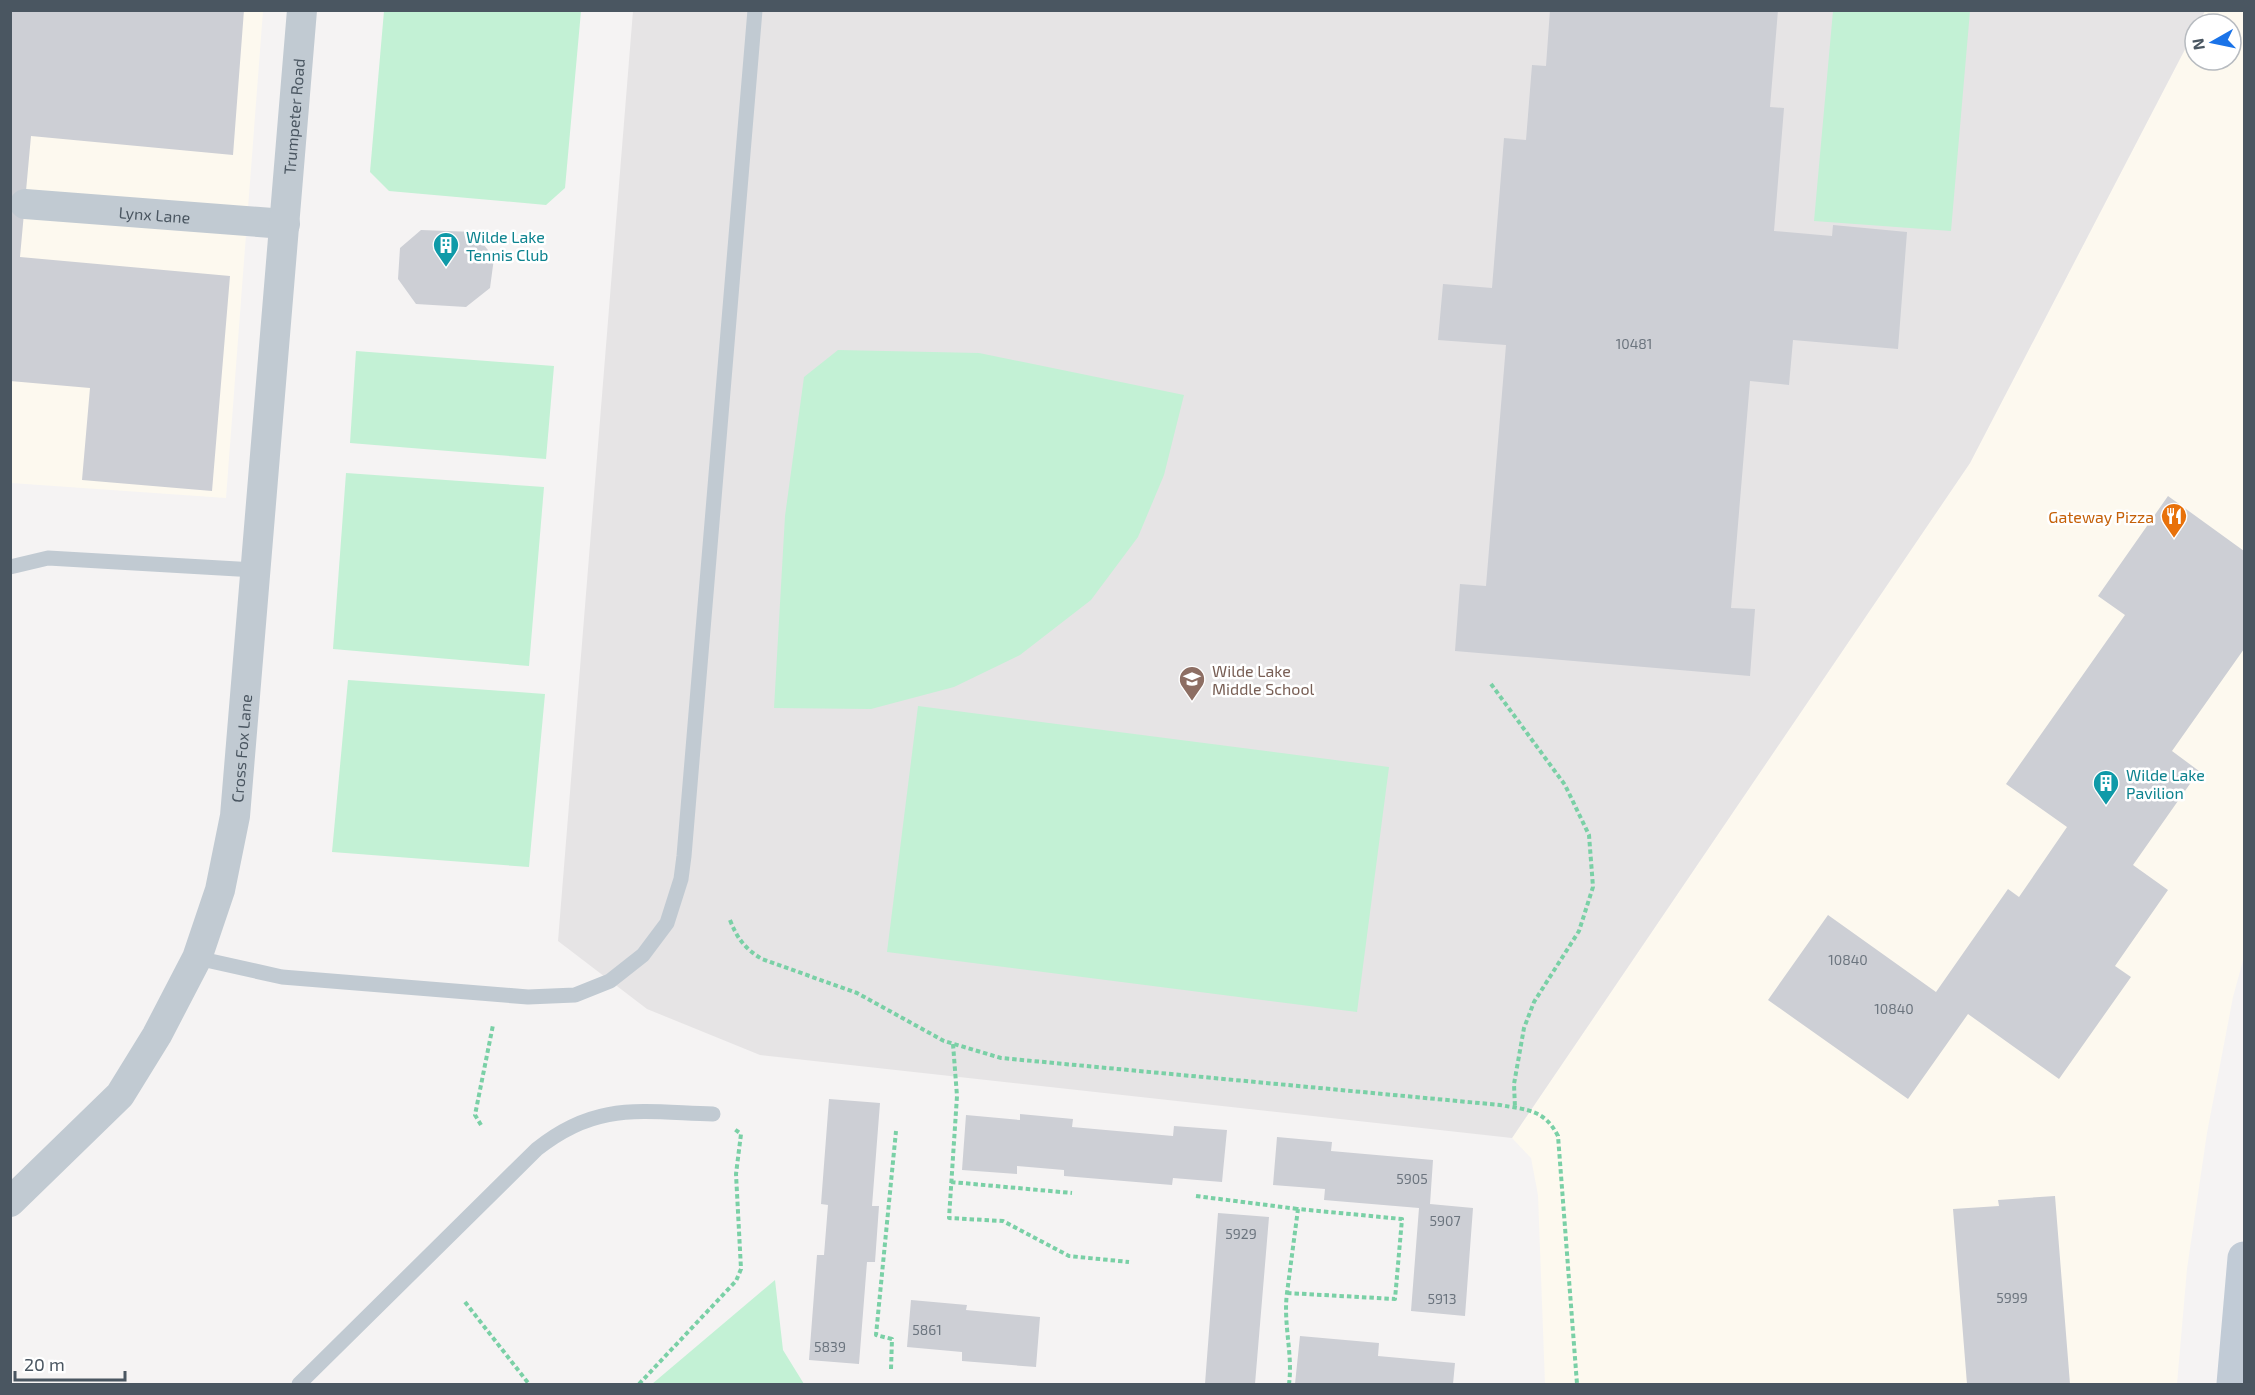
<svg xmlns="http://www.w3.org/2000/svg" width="2255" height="1395" font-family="'Exo 2',sans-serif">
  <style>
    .commercial { fill: #fdf9ef }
    .education { fill: #e6e4e5 }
    .green { fill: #c3f1d5 }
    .building { fill: #cdcfd5 }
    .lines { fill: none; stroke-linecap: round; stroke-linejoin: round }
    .path { stroke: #7ad0a6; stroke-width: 4; stroke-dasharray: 4.5 3; stroke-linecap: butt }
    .service { stroke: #c1cad2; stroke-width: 15 }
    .minor { stroke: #c1cad2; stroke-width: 30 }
    .secondary { stroke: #c1cbd6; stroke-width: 33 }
    .labels { text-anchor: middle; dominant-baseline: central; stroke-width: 5; stroke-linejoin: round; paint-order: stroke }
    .number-label { font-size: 14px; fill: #6b747e }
    .street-label { font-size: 16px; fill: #4a5661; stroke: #fff }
    .culture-label { font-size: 16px; fill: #0d838f; stroke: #fff; text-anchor: start }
    .food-label { font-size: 16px; fill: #c56008; stroke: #fff; text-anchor: end }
    .education-label { font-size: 16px; fill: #785e54; stroke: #fff; text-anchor: start }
  </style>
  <rect width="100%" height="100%" fill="#f5f3f3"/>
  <path class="commercial" d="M10,11H263L226,498L11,483Z
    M2205,11H2244V957L2233,997L2207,1133L2187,1269L2177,1384H1545L1538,1195L1531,1158L1512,1138L1970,463L2195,30V60H2231V24H2198Z"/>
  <path class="education" d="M633,11H2205L2198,24H2195V30L1970,463L1512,1138L760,1055L647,1009L558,941Z"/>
  <path class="green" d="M384,11H581L565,188L546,205L389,191L370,172Z
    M1833,11H1970L1951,231L1814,221Z
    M838,350L979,353L1184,395L1164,475L1138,537L1091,600L1020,655L954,687L871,709L774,708L785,516L804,377Z
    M356,351L554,366L546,459L350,443Z
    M346,473L544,487L529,666L333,649Z
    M348,680L545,694L529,867L332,852Z
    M918,706L1389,767L1357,1012L887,952Z
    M775,1280L783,1350L804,1384H652Z"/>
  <path class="building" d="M10,10H244L233,155L31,136L20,257L230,276L212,491L82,480L90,388L10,381Z
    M1550,10H1778L1770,107L1784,108L1774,231L1832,236L1833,225L1907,232L1898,349L1793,340L1789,385L1750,381L1731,608L1755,609L1750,676L1455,651L1460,584L1486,586L1506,345L1438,340L1443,284L1492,288L1504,138L1526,140L1532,65L1546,66Z
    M421,230L474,232L494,258L490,288L466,307L416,304L398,279L400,248Z
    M2168,496L2244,551V649L2172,751L2199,771L2133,865L2168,890L2115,966L2131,977L2059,1079L1968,1014L1908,1099L1768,1000L1828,915L1936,992L2008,889L2019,897L2067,827L2006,784L2125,615L2098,596Z
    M829,1099L880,1103L872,1206H879L875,1262H867L859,1364L809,1360L817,1255H824L828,1205L821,1204Z
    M1020,1114L1073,1119L1072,1127L1173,1136L1174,1126L1227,1130L1222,1182L1173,1178L1172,1185L1064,1176V1170L1017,1166V1174L962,1170L966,1115L1020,1120Z
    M1277,1137L1332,1142L1331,1151L1433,1160L1430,1204L1473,1208L1465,1316L1411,1311L1419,1208L1324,1200L1325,1189L1273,1185Z
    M2055,1196L2070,1384H1967L1953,1209L1999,1206L1998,1200Z
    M1218,1213L1269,1217L1255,1384H1205Z
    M911,1300L967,1305L966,1310L1040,1317L1036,1367L962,1361V1352L907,1347Z
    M1300,1336L1379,1343L1378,1356L1455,1363L1453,1384H1295Z"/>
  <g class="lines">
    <path class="path" d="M1491,684L1565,785L1589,835L1593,887L1579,931L1534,1002L1524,1028L1514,1084L1515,1108
      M730,920C737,938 745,949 762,959L857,993L944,1041L1001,1058L1500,1105C1527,1110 1544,1109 1558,1136L1577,1384
      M953,1044L957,1096L949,1218L1003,1221L1069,1256L1129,1262
      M481,1125L475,1115L493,1025
      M951,1182L1072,1193
      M1196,1196L1298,1209
      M1287,1293L1395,1299L1402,1219L1298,1209L1287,1293C1283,1324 1293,1354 1289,1384
      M465,1302L529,1384
      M891,1369L892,1339L876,1335L896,1131
      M639,1384L736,1281L741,1269L736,1174L741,1134L733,1128"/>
    <path class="service" d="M10,567L48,558L255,570
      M197,958L282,977L528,997L575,995L610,981L643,955L667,923L681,879L684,856L755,10
      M299,1384L537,1149C597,1101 641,1112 713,1114"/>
    <g class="minor">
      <path id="s1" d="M25,204L285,224"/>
      <path id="s2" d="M10,1202L120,1095L157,1035L197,958L220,890L235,816L302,10"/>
    </g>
    <path class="secondary" d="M2233,1384L2244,1258"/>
  </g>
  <defs>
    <g id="building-pin" transform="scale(1.35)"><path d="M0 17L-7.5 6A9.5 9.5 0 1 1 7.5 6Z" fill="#0f9aa8" stroke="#fff"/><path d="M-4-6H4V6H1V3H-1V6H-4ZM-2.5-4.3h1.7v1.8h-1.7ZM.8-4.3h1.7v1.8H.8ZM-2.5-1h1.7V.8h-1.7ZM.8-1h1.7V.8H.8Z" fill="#fff"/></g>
    <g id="restaurant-pin" transform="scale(1.35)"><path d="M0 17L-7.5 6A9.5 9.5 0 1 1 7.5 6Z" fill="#e8710a" stroke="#fff"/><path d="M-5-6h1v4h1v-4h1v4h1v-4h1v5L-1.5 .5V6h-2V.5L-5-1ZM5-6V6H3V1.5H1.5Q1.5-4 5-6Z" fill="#fff"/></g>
    <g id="school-pin" transform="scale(1.35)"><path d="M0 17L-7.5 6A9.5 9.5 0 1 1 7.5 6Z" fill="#8d6e63" stroke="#fff"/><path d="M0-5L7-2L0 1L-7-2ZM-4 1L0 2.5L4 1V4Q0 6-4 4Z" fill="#fff"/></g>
  </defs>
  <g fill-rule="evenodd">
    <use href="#building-pin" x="446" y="245"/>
    <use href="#restaurant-pin" x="2174" y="516"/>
    <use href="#school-pin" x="1192" y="679"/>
    <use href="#building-pin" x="2106" y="783"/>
  </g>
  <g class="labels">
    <g class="number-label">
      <text x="1634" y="343">10481</text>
      <text x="1848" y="959">10840</text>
      <text x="1894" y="1008">10840</text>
      <text x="1412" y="1178">5905</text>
      <text x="1445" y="1220">5907</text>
      <text x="1241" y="1233">5929</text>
      <text x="2012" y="1297">5999</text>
      <text x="1442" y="1298">5913</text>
      <text x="927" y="1329">5861</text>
      <text x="830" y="1346">5839</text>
    </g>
    <g class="street-label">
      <text stroke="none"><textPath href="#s2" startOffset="1160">Trumpeter Road</textPath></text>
      <text stroke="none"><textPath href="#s1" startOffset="130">Lynx Lane</textPath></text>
      <text stroke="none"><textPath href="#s2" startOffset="526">Cross Fox Lane</textPath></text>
    </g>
    <g class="culture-label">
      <text x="466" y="236">Wilde Lake<tspan x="466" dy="18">Tennis Club</tspan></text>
      <text x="2126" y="774">Wilde Lake<tspan x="2126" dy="18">Pavilion</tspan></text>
    </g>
    <g class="food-label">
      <text x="2154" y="516">Gateway Pizza</text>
    </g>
    <g class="education-label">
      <text x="1212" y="670">Wilde Lake<tspan x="1212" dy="18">Middle School</tspan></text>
    </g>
  </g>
  <rect width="2255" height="1395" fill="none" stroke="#4a5661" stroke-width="24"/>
  <g transform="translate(2213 42) rotate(261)"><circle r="28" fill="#ffffff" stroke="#b7bbc0" stroke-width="1.5"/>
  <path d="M0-4.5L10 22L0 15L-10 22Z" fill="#1a73e8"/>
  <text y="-9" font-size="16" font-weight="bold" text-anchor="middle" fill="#4a5661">N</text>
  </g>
  <path d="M15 1371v9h110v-9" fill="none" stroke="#4a5661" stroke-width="3"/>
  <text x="24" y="1371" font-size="18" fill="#4a5661" stroke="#ffffff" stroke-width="4.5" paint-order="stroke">20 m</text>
</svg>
